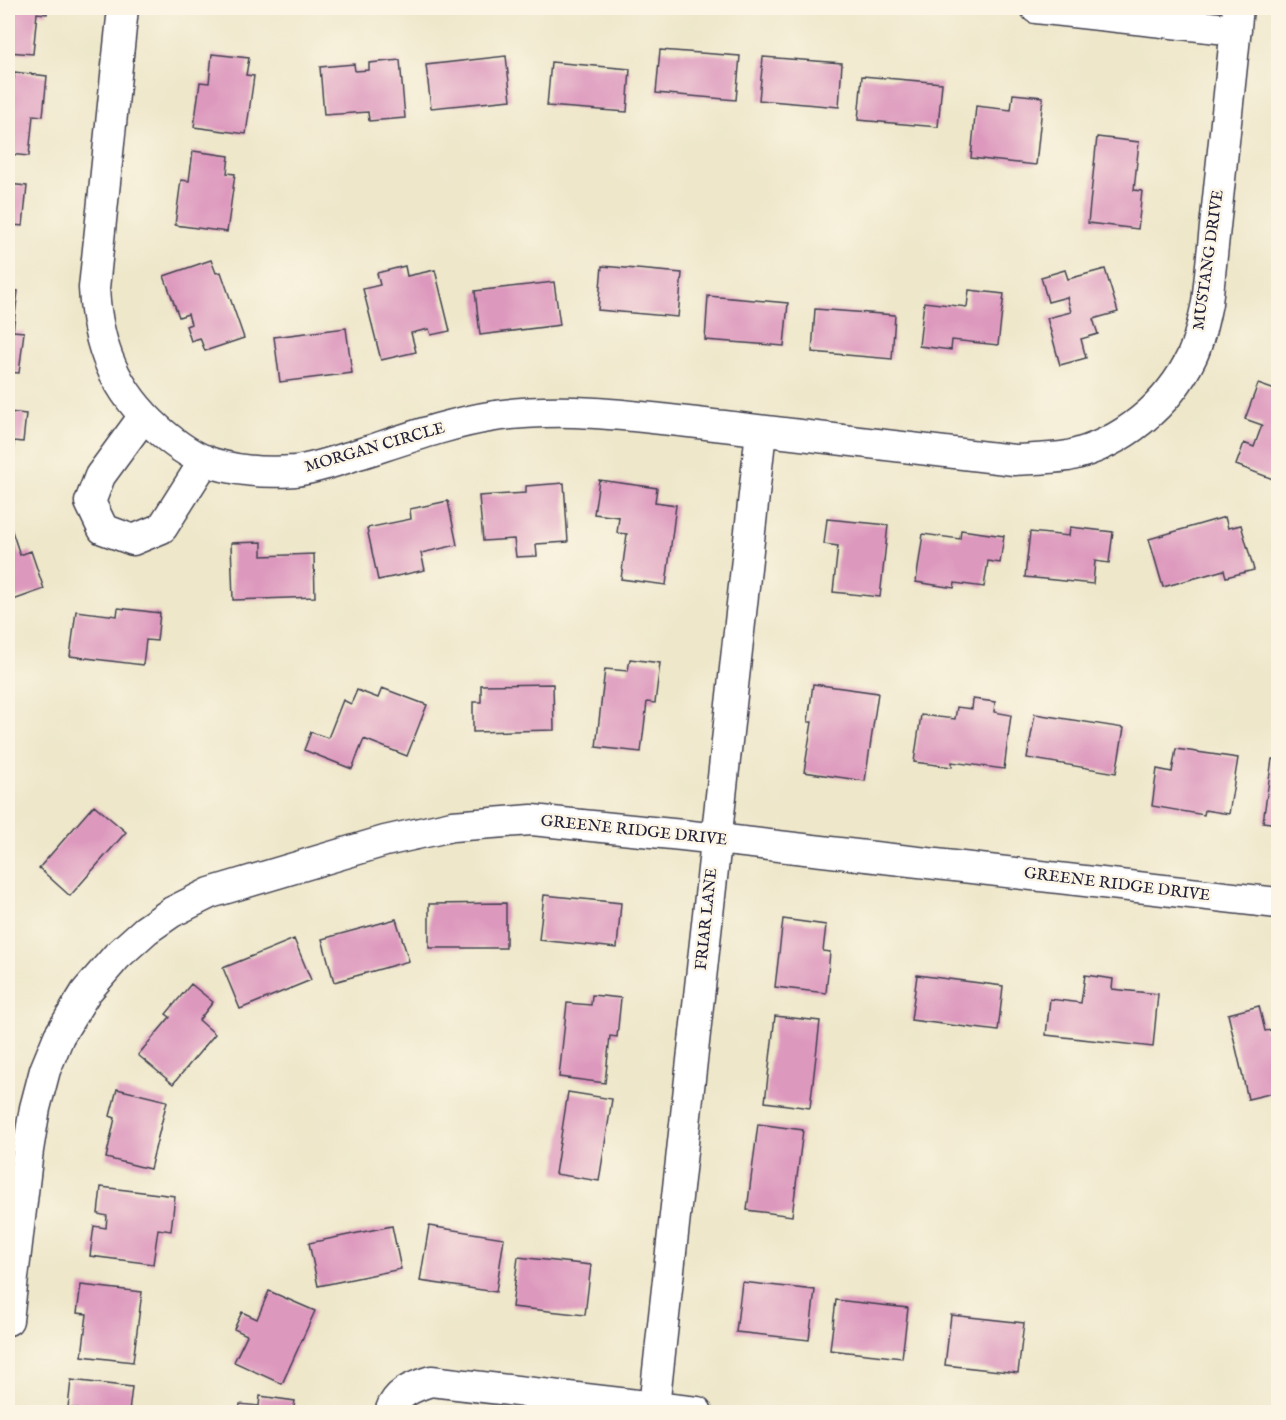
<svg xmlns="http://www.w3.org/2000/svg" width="1286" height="1420" font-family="'IM FELL English',serif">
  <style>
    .building { fill: #dd98bd }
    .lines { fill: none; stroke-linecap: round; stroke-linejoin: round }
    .minor-casing { stroke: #414050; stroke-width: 33 }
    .minor { stroke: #fff; stroke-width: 30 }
    .labels { text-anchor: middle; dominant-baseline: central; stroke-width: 5; stroke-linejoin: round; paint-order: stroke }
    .street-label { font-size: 16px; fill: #22223b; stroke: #fcf5e5 }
  </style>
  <rect width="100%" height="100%" fill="#fcf5e5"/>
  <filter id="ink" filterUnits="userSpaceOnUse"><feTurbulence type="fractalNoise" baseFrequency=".0167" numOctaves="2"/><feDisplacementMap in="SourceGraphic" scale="12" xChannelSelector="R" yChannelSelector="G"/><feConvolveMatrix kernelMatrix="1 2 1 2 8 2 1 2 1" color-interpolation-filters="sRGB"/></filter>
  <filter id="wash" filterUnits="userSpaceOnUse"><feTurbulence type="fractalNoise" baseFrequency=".008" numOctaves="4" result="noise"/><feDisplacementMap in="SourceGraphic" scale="24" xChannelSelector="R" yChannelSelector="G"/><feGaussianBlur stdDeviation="1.35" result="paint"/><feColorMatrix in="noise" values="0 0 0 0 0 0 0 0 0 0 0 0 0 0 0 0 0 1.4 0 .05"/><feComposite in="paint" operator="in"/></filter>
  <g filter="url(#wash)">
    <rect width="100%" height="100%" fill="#eee7ca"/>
    <g id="blocks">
      <path class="building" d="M8,8H47V14L37,13L33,54L8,52Z
        M660,50L740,56L736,100L656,93Z
        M212,54L249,58L246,75L254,76L246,134L194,127L200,82L209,83Z
        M506,56L511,100L431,108L426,65Z
        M763,57L842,63L839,107L759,100Z
        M400,60L405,118L369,121L368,112L324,115L320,67L354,64L355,71L369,70V63Z
        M551,62L630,69L627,112L547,106Z
        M14,72L47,76L43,116L33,115L29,156L8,154V77L14,78Z
        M862,76L942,83L938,127L858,120Z
        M1013,94L1043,97L1036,165L971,158L976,106L1011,110Z
        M1097,137L1139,142L1134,190L1142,191L1138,229L1088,223Z
        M193,151L229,156L227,173L235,174L227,232L175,225L181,180L189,181Z
        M8,184L27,186L23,226L13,225L9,265L8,264Z
        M211,260L216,273L221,272L244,338L205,351L200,338L191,341L186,326L191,324L188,314L179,317L164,276Z
        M405,266L407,276L435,270L450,331L431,335L429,329L411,333L416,352L381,360L363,289L380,285L377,273Z
        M602,266L682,273L678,317L598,310Z
        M1105,269L1118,312L1093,319L1098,334L1081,339L1086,358L1060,365L1047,318L1071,312L1067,297L1048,302L1041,277L1065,270L1068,279Z
        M554,282L560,325L480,335L475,291Z
        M8,290L18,291L13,331L24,332L19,373L8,372Z
        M969,290L1004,294L998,345L952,340L951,350L919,346L924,302L967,307Z
        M708,296L788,303L784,346L705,340Z
        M815,309L895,315L892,359L812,352Z
        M1276,325H1278V357H1273Z
        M346,328L352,373L280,382L274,337Z
        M1258,384L1278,391V481L1236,465L1244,443L1254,447L1262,425L1245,419Z
        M8,412L26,414L23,442L14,441L10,485H8Z
        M599,480L657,488L655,502L676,505L666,585L621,579L627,534L617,533L619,517L594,514Z
        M564,483L568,542L536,544L537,556L516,557L514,539L483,541L479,496L526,493V486Z
        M448,501L457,545L421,553L425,570L378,580L367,528L411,519L410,509Z
        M1225,517L1228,528L1241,525L1254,570L1226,577L1224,570L1163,587L1149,539Z
        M8,519L20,555L31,551L44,589L8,602Z
        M827,519L888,525L880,597L833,592L838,546L824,544Z
        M1070,527L1113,532L1109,563L1095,561L1093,584L1025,577L1030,532L1069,536Z
        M961,530L1004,536L1000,563L988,561L984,587L955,583L954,588L916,582L923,534L960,539Z
        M262,542V556L314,554L315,597L233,600L231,543Z
        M118,608L160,613L157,641L146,640L143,665L70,656L76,611L117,616Z
        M630,659L660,663L655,703L647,702L641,752L596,747L605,669L628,671Z
        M553,684L554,730L473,732V702H481V685Z
        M813,684L878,693L865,781L804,772L812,722H808Z
        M382,688L427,705L407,756L364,739L352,769L304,750L311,732L328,738L343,700L351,704L357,690L378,698Z
        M973,699L995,702L994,712L1011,715L1004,769L952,762V767L914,762L921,715L955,719L957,707L972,709Z
        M1035,714L1124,728L1116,773L1027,758Z
        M1176,749L1238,758L1229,814L1205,810L1204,815L1152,806L1157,769L1172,772Z
        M1272,759L1278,760V824L1263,822Z
        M94,805L126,832L70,896L39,868Z
        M544,895L621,903L617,948L539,940Z
        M506,903V948H429V904Z
        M396,919L409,961L334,982L322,939Z
        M783,919L826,925L823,951L830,952L826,993L775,987Z
        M294,939L311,980L240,1009L223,968Z
        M917,975L1003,986L998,1031L911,1020Z
        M1085,975L1113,979L1112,989L1158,994L1153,1047L1046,1035L1050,999L1081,1003Z
        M191,984L213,1002L199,1020L215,1034L173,1084L138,1055L170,1017L166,1014Z
        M592,995L621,998L617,1037L610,1036L605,1083L559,1077L567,1003L591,1005Z
        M1259,1006L1265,1031L1271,1030L1278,1061V1092L1248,1099L1228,1014Z
        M775,1016L820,1021L810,1108L765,1102Z
        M117,1089L167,1101L150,1169L106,1158L115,1118L110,1116Z
        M568,1092L612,1099L599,1181L555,1174Z
        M758,1124L803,1130L792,1216L747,1210Z
        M101,1187L175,1196L171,1231L158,1229L153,1264L90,1256L94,1226L106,1228L107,1216L98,1214Z
        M392,1226L401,1269L318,1286L309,1243Z
        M429,1226L504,1238L496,1292L420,1281Z
        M518,1257L591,1265L585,1315L512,1307Z
        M742,1282L815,1290L809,1340L736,1332Z
        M81,1285L142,1292L133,1362L82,1356L87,1314L77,1313Z
        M269,1291L315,1311L282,1384L234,1362L247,1335L234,1329L242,1312L257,1319Z
        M836,1300L908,1308L902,1358L830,1350Z
        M951,1315L1024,1323L1018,1373L945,1365Z
        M71,1380L132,1387L129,1412H77L78,1409L68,1408Z
        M260,1396L295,1401L293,1412H239L240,1404L259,1406Z"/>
    </g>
  </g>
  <g filter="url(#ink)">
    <use href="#blocks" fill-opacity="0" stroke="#414050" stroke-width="1.5"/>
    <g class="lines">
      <g class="minor-casing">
        <path id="minor" d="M123,8L94,288C97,346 115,391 159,430C175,444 192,457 212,463C237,471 268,473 295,471C319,468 342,459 365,452C408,438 450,423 495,416C571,405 649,418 724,426C820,437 917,449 1014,460C1032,459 1050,459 1068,456C1122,444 1169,405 1192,356C1200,339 1203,321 1207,303L1238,8
          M1036,8L1236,30
          M144,416L100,476L90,502L103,529L133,540L162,528L205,460
          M8,1320L28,1150L35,1108L45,1070L59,1036L86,992L117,956L146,930L172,912L210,893L385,841L452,826L532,820L682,835L1278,903
          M654,1407L761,431
          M390,1412C396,1393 412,1387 431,1381L697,1412"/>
      </g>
      <use href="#minor" class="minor"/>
    </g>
  </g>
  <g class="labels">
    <g class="street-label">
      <text transform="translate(1209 260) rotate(-82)">MUSTANG DRIVE</text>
      <text transform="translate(375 448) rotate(-16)">MORGAN CIRCLE</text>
      <text transform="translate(634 831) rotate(6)">GREENE RIDGE DRIVE</text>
      <text transform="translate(1117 885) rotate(7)">GREENE RIDGE DRIVE</text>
      <text transform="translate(707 919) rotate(-84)">FRIAR LANE</text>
    </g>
  </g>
  <rect width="1286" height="1420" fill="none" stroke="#fcf5e5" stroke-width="30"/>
</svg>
